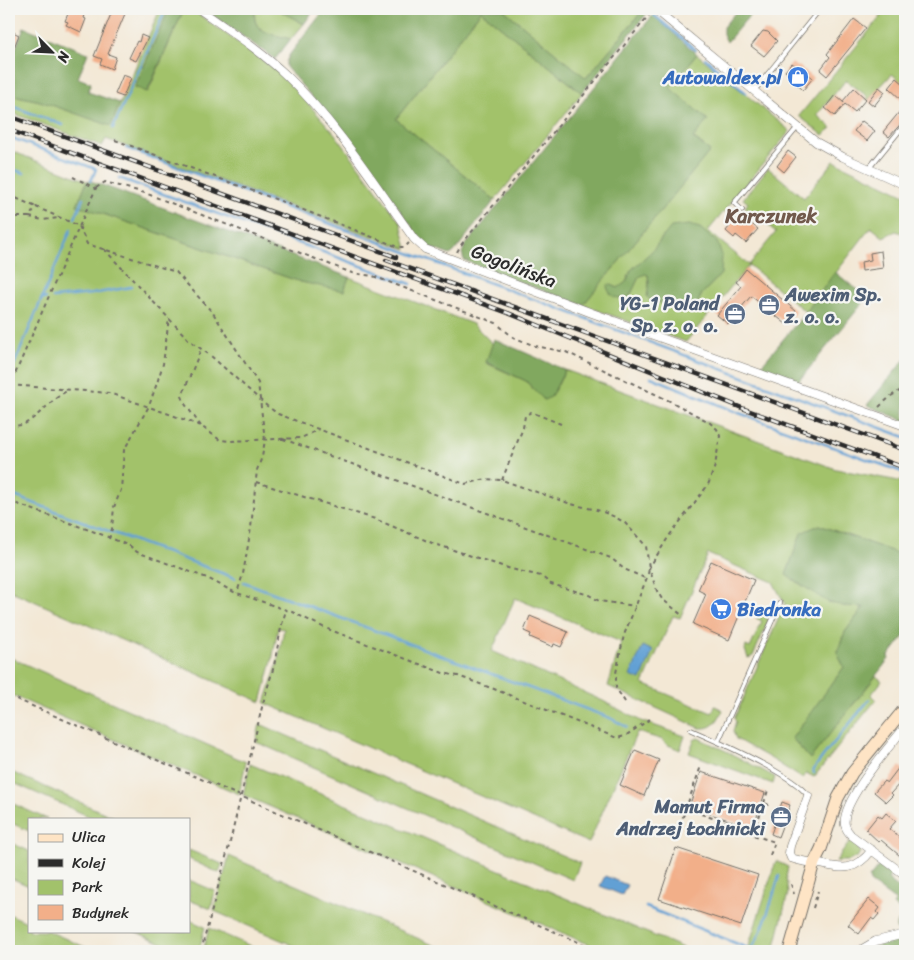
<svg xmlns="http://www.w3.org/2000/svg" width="914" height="960" font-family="Sriracha,sans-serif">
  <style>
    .green { fill: #a2c26b; stroke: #66764b; fill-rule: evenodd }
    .forest { fill: #81a85f; stroke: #566a45 }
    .water { fill: #62a0d4; stroke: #466680 }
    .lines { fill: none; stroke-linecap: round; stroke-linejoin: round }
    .stream { stroke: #62a0d4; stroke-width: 2.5 }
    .building { fill: #f2af89 }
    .lane-casing { stroke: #716d66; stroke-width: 5.5 }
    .street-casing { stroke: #716d66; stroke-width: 9 }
    .secondary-casing { stroke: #716d66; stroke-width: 13 }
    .path { stroke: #716d66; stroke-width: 2; stroke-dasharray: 4 4; stroke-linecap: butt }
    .lane { stroke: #fff; stroke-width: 4 }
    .street { stroke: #fff; stroke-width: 8 }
    .secondary { stroke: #fee4c5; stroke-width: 11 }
    .rail-casing { stroke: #2b2b2b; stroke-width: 4.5 }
    .rail { stroke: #f6f6f2; stroke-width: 2.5; stroke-dasharray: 8; stroke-linecap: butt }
    .labels { text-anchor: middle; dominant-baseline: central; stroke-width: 4.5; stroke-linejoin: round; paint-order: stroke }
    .shop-label { font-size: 19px; font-weight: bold; fill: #366cbe; stroke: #f6f6f2; text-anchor: end }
    .street-label { font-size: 19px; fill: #2b2b2b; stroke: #f6f6f2 }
    .service-label { font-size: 19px; font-weight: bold; fill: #4e5e75; stroke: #f6f6f2; text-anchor: end }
    .neighbourhood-label { font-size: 20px; font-weight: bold; fill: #71594c; stroke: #f6f6f2 }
  </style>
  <rect width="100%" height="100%" fill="#f6f6f2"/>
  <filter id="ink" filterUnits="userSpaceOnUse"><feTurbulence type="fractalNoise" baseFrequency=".02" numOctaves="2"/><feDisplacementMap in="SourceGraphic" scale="10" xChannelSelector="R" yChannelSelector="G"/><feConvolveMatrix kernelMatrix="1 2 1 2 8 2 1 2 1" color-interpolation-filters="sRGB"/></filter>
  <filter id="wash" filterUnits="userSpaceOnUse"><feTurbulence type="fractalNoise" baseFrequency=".0096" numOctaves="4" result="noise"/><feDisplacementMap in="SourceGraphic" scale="20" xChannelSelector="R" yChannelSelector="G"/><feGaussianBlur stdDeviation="1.12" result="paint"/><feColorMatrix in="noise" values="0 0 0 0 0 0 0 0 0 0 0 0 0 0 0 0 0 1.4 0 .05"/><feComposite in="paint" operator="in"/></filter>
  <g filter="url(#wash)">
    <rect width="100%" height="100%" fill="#f3e8d5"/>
    <path class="green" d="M160,9H169L135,87L148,92L184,9H191L279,72L305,100L335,134L401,223L407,249L106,139L102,146L9,112V94L40,101L111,125Z
      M256,9H280L282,12L304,24L291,39C275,35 248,32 256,9Z
      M503,9H644L586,78Z
      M887,9H905V85L892,74L868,100L866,99L868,97L846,80L817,115L832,128L823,135L799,116Z
      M481,11L582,93L495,200L396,119Z
      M697,54L790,131L708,231L749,265L776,232L745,207L748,203L743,199L768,168L804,198L834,161L905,195V231L901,233L896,231L883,237L871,227L806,312L749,265L686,342L583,305L710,151L693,138L707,120L669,88ZM663,236L721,274L702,294L697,304L686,313L663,303L653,302C648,290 649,287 648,275L645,273L639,277L630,296L623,299L609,284L618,288L626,283L631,270L652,252Z
      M9,150L87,181L77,205L301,282L344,290L349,277L473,324L493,344L486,363L526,381L533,389L558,385L565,370L836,469L904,482L905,481V556L819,525L843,606L864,607L845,632L837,652L844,667L793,739L810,759L876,676L882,681L871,695L876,700L814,777L806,773L803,779L770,758L736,739L733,731L736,721L734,719L785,604L773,582L708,554L680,618L673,616L643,684L712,713L715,706L723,710C717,722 713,729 700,728L608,686L621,642L515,598L492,651L603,701L641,721L685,736L680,750L666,744L663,740L637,732L589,843L265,703L277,665L284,629L278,628L272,661L261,702L9,590Z
      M761,614L766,616L768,622L753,656L748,658L745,650L746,646L750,648L762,621L756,618Z
      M9,657L246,762L239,794L9,694Z
      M260,724L580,863L573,880L256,742Z
      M698,738L726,751L775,777L773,784L689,753L694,740Z
      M250,764L690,951H604L243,795Z
      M9,771L118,819H95L9,781Z
      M9,802L47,819H29V831L9,822Z
      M851,840L858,847L860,852L858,856L849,861H836Z
      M9,842L29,851V886L9,877Z
      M189,850L222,864L219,873L189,859Z
      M229,856L447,951H306L214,911Z
      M776,861L788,867L786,878L788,893L774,951H747Z
      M189,880L215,891L211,909L189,900Z
      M9,914L29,923V931H48L94,951H9Z
      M189,920L205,927L199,951H180L134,931H189Z
      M209,928L262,951H203Z"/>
    <path class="forest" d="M169,9H184L147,92L135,87Z
      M204,9H256C248,32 275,35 291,39L275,59Z
      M280,9H315L304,24L282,12Z
      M325,9H503L586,78L644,9L649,11L582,93L481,11L396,119L495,200L454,252L450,255L431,248L421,240L364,158L286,67V62L290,54Z
      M738,9H755L727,42L723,34V27Z
      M653,15L697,54L670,88L708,120L693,138L710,151L583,305L500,275L464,260L462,253L465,246Z
      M24,27L88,53L78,78L91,83L88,92L120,103L111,126L40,101L9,94V66Z
      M87,181L94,182L349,277L344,291L301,282L77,205Z
      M689,225L700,228L717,242L722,255L721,274L702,294L697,304L686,313L663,303L653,302L647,297L649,282L648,275L645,274L639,277L630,296C620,300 611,299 607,287L609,284L618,288L626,282L631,270L652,251L671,227Z
      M835,272L867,298L798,382L759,368L806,312Z
      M494,339L565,370L551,397L544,400L526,381L486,362Z
      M905,359V421L867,405Z
      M819,525L905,556V635L888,657L889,659L810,759L792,738L844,667L837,653L845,632L864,607L843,606L828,602L786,575L801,533Z
      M882,862L893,871L888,879L905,893V930L898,931L896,929V924L904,914L893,905L896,901L870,882L869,878Z
      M905,938V951H867L882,944Z"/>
    <path class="water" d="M643,646L653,651L641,680L630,676Z
      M605,876L627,885L622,895L600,886Z"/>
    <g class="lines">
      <path class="stream" d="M647,9L648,10
        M654,15L696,50
        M705,58L746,93
        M9,105L63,125
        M113,128L166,9
        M9,137L96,169L91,181
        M126,148L905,437
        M9,168L24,173
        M119,178L411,284
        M75,218L83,198
        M53,298L92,294L131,287
        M41,300L46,298
        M9,377L71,229
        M651,377L739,413L905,473
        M9,494L235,578
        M244,582L610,718L627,727
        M814,773L813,770L824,755L869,700
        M646,907L750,949C762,939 774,892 779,876"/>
    </g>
    <g id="blocks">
      <path class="building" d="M70,9H87L84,18L86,19L81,32L66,25L68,22L65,21Z
        M113,9H127L108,54L116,57L112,69L100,64L102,59L94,56Z
        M854,19L866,28L827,76L820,70L830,57L827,54Z
        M763,31L768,32L777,41L764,56L751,46Z
        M13,32L19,35L9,60V35L11,36Z
        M141,35L148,38L136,61L129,58L137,41L139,42Z
        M792,63L797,67L799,66L813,78L803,90L789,77L790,76L785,71Z
        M123,75L131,78L123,97L115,94Z
        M897,78L905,85V103L889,88Z
        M879,87L885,92L874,106L868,101Z
        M854,88L866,99L855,112L845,104L835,116L825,108L835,95L844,103L843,101Z
        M905,105V119L889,137L883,132Z
        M862,121L875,131L867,141L854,131Z
        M788,151L796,157L784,172L777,166Z
        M739,214L758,229L746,243L736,235L734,238L726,231Z
        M881,251L883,268L862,271L861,262L871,260L870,253Z
        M746,269L796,311L786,324L751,296L740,309L745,313L739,321L734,316L728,324L717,315L741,286L736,282Z
        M711,561L754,580L729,640L693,624L706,594L698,590Z
        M530,616L568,632L561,647L554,644L553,647L530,637L531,634L524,631Z
        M635,750L659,760L644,796L620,785Z
        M900,766L905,771V787L900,783L891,793L893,795L886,802L874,792L884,781L887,783Z
        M701,772L765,793L753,828L689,807Z
        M782,802L790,805L778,837L771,834Z
        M886,813L896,821L889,829L905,842V860L881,840L879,842L866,830L878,815L882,818Z
        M676,848L758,875L741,926L659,899Z
        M869,899L880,908L877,912L879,914L874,920L871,918L859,934L848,925Z"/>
    </g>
  </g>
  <g filter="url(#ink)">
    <use href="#blocks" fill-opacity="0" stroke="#716d66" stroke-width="1"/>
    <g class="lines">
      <g class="lane-casing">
        <path id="lane" d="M754,91L820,9
          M869,168L905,124
          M742,210L734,203L797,128
          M780,603L718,742C740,752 795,777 808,796
          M691,730L718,742"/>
      </g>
      <g class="street-casing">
        <path id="street" d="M199,9C229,30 261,51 287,76C337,124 374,183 414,239L425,249L592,313L905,426
          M655,9L816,142L843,157L905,185
          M905,727C891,745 840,802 845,825C846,829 848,832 851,835L905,875
          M808,796L790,846L789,853L791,858C799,861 807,862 815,863C841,868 853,874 872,850
          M859,951L876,941L905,934"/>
      </g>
      <g class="secondary-casing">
        <path id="secondary" d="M789,951L814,863L821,849L838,798L852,773L905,708"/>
      </g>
      <path class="path" d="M115,140L283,202L398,247H405L409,243
        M96,188L105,182L145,193L352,273L373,276L496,323L513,337L535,346L566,352L672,402L709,422L717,429L720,436L715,466L708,485L669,536L649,568L657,591L662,599L683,616
        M9,195L36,207
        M9,217H29L36,207L79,226L87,244L176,272L213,313L258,383L265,440L262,457L257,470L251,528L243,574L237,593
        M29,217L43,220L59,218
        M104,249L189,340L211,356L267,406L278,414L465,484L486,479L502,480L571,504L601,511L615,517L625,523L646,546L649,568L648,575L624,635L616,673V688L627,705
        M457,252L461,245L649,15
        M10,385L109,393L172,415L201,426L220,440L230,441L301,438L318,430
        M9,388L96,188L73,177
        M879,407L891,396L903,389L905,385
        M9,425C12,425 18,426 21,425C33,423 52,398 67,391
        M201,426L185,404L182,396L201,349
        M283,439L611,558L624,569L647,579
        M502,480L523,428L525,416L531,412L561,424
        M256,482L375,519L432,543L511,569L541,576L551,584L589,595L599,601L635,606
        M9,501L103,535L130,546L137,552L207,578L234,592L292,612L325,628L443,673L458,676L494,689L617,738L625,736L653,717
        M109,539L112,529L114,507L121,490L124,450L149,406L157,383L163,364L169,318
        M9,696L599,951
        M764,803L768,790
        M686,809L754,832
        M680,825L701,766
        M770,855L775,842L753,835L764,803L771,806
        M791,884L794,894
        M813,908L818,891
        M201,951L230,842L263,703L274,666L281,628L286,610"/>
      <use href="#lane" class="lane"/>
      <use href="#street" class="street"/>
      <use href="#secondary" class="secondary"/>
      <g class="rail-casing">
        <path id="rail" d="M9,116L396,257
          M9,130L508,313L742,408L905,468
          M386,260L905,450"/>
      </g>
      <use href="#rail" class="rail"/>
    </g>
  </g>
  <defs>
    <g id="shop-disc" transform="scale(1.125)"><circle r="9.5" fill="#3f7fe0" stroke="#f6f6f2"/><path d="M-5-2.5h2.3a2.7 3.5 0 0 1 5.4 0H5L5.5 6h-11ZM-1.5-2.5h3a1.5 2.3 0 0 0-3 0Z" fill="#fff"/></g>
    <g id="office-disc" transform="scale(1.125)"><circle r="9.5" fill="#5c6f8a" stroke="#f6f6f2"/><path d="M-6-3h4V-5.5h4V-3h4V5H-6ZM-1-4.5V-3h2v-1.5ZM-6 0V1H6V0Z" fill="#fff"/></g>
    <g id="supermarket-disc" transform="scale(1.125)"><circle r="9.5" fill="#3f7fe0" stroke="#f6f6f2"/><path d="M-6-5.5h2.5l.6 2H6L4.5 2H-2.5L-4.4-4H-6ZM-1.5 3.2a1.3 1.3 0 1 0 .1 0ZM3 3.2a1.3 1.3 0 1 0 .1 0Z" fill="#fff"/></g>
  </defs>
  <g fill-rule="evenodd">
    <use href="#shop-disc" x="798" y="77"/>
    <use href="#office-disc" x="769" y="305"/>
    <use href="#office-disc" x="735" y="314"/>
    <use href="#supermarket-disc" x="721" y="609"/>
    <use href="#office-disc" x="781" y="817"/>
  </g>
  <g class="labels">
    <g class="shop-label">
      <text x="782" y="77">Autowaldex.pl</text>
      <text x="737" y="609" text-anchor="start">Biedronka</text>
    </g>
    <g class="street-label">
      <text transform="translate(514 266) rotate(21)">Gogolińska</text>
    </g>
    <g class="service-label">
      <text x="785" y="294" text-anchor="start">Awexim Sp.<tspan x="785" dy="22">z. o. o.</tspan></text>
      <text x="719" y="303">YG-1 Poland<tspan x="719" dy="22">Sp. z. o. o.</tspan></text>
      <text x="765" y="806">Mamut Firma<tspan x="765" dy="22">Andrzej Łochnicki</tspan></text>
    </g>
    <g class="neighbourhood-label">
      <text x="771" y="216">Karczunek</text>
    </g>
  </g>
  <rect width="914" height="960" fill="none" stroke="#f6f6f2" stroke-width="30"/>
  <rect x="28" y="818" width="162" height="115" fill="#f6f6f2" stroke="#a5a5a2"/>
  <rect x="38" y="834" width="25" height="8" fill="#fee4c5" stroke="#a5a5a2"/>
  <text x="72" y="842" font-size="15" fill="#2b2b2b">Ulica</text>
  <rect x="38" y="859" width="25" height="8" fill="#2b2b2b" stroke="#a5a5a2"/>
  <text x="72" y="868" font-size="15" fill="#2b2b2b">Kolej</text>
  <rect x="38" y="880" width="25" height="15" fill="#a2c26b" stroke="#a5a5a2"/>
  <text x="72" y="892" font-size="15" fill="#2b2b2b">Park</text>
  <rect x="38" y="905" width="25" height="15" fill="#f2af89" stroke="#a5a5a2"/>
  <text x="72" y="918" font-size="15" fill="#2b2b2b">Budynek</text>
  <g transform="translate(52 52) rotate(114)" stroke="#f6f6f2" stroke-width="4" paint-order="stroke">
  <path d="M0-4L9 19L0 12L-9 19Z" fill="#2b2b2b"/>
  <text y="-8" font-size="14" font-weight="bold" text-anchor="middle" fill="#2b2b2b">N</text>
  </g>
</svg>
